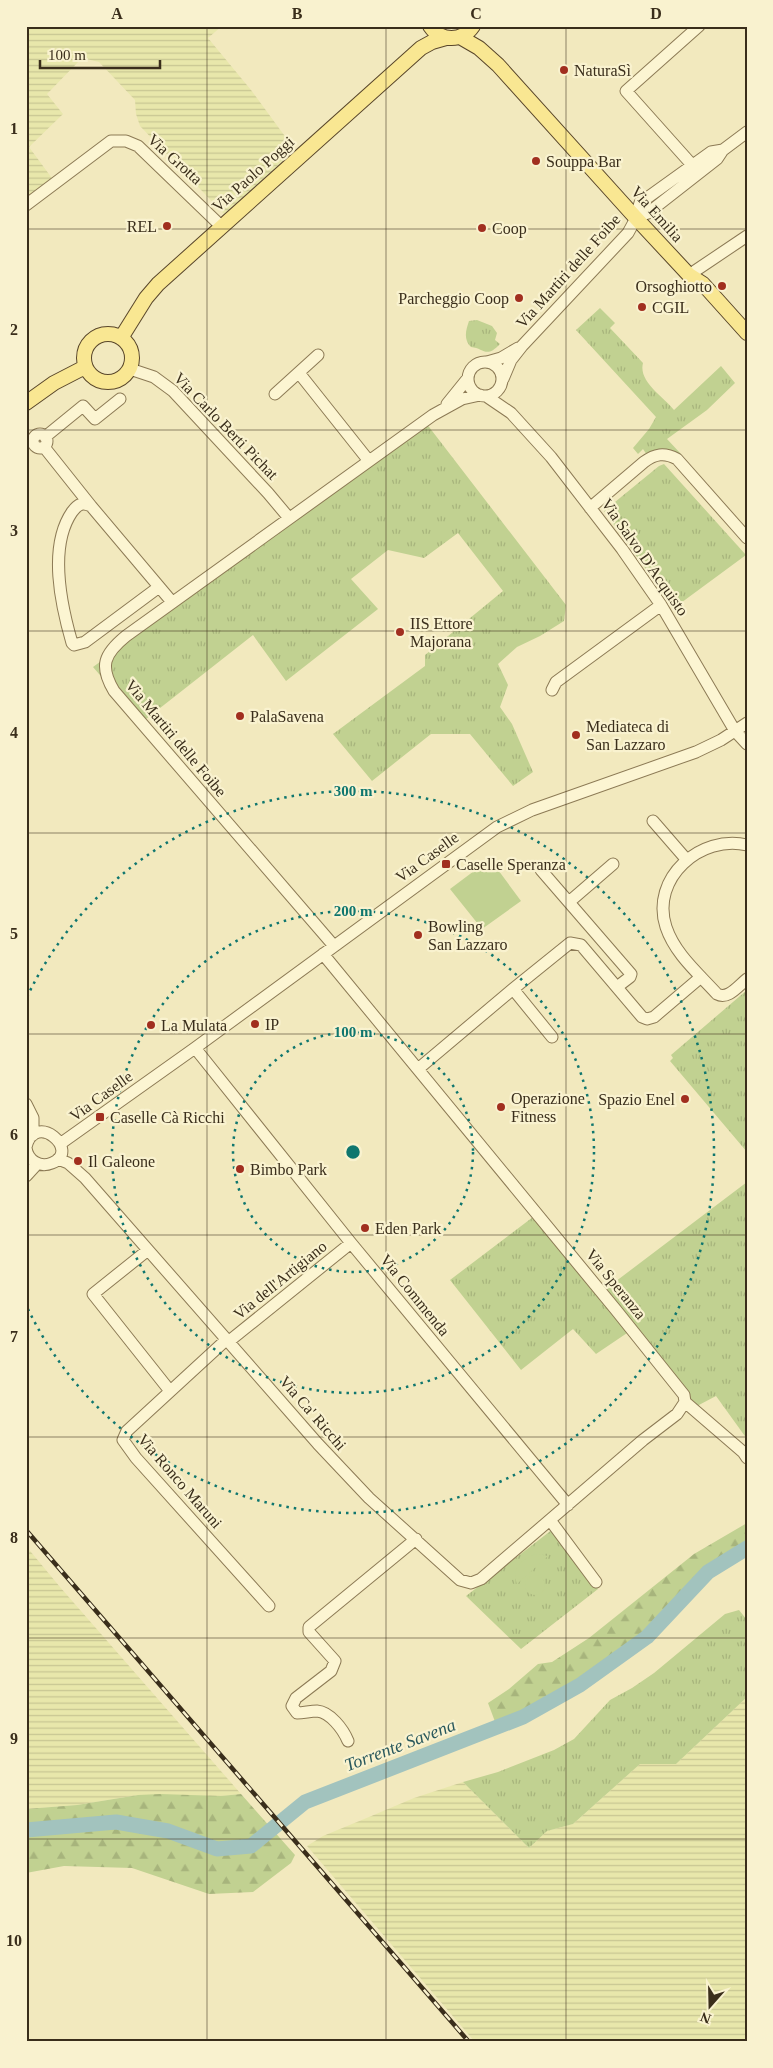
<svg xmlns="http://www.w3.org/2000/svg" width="773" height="2068" font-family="Georgia,serif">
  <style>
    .farmland { fill: url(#farmland-rules) }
    .grass { fill: url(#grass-tufts) }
    .forest { fill: url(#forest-firs) }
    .garden { fill: #c1d191 }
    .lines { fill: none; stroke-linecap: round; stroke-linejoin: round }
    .river { stroke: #a2c3be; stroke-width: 15 }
    .minor-casing { stroke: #8c7a55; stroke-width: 13 }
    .major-casing { stroke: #59462a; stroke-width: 16 }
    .minor { stroke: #fcf5d2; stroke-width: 11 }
    .major { stroke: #f9e792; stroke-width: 14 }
    .rail-casing { stroke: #3a2e1b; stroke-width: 4.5 }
    .rail { stroke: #f9f2cf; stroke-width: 2.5; stroke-dasharray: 8; stroke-linecap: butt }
    .grid { fill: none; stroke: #3a2e1b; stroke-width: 1; stroke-opacity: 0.55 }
    .ring { fill: none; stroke: #0f766e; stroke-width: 2.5; stroke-dasharray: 2.5 5 }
    .poi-dot { fill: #a12f1f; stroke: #f9f2cf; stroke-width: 2 }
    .labels { text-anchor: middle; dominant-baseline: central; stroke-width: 4.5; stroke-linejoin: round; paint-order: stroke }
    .poi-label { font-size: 16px; fill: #3a2e1b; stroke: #f9f2cf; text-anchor: start }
    .street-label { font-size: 16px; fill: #3a2e1b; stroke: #f9f2cf }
    .water-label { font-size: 18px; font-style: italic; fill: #29585c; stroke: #f9f2cf }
    .centre { fill: #0f766e; stroke: #f9f2cf; stroke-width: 2.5 }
    .ring-label { font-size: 15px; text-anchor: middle; font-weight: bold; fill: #0f766e; stroke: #f9f2cf; stroke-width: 4.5; stroke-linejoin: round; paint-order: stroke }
    .neatline { fill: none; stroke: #3a2e1b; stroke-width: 2 }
    .grid-label { font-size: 16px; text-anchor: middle; font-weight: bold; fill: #3a2e1b }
  </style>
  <defs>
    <pattern id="farmland-rules" width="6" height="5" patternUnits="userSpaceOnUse" patternTransform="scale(1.25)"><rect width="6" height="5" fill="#e8e7ab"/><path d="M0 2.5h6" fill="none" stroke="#c8c693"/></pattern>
    <pattern id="grass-tufts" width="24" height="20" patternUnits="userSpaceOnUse" patternTransform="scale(1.25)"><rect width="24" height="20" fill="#c1d191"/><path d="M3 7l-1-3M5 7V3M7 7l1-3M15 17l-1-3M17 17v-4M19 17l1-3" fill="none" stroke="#a7b47c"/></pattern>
    <pattern id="forest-firs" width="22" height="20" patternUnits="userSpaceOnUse" patternTransform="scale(1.25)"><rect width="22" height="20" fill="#c1d191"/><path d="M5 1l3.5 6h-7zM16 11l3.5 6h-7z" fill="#a7b47c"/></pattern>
  </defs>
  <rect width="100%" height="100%" fill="#f2e9be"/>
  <path class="farmland" d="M26,26H222L208,38L251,90L295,150L224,214L140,126L136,114L135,100L99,62L82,58L47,94L63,114L29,147L57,185L26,206Z
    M26,1546L60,1587L241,1794L221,1796L138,1795L77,1805L26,1809Z
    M747,1697V2042H475L307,1846L323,1836L369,1817L414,1798L463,1782L529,1848L547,1831L573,1824L640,1764H676Z"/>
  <path class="grass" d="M600,308L615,323L610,328L643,363C638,382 664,397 674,410L721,366L735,383L707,410L667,439L681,454L666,450L647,455L643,449L638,454L633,448L649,429L656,417L576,330Z
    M477,320L492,326L497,333L495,340L500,344C486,359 484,348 471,347C463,339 466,330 469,321Z
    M426,423L566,605L564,621L540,636L517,647L498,664L508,685L500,707L512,724L533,772L513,786L470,734H431L372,781L333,734L425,666V655L503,591L458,533L424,558L388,550L351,579L378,609L286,681L253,635L141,723L93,667Z
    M664,464L746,555L674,608L604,511L659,466Z
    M747,990V1152L670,1061L673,1058L671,1055Z
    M747,1182V1439L716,1396L697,1406L633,1329L596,1354L573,1329L521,1370L450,1280L537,1214L603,1291Z
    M553,1529L598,1589L521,1649L466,1596Z
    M739,1610L747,1620V1697L676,1764H640L573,1824L547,1831L529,1848L463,1782L498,1772L554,1750L574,1739L610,1700L632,1688L654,1673L725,1614Z"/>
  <path class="forest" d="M747,1523V1548L708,1572L647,1637L580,1685L524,1717L497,1727L488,1703L509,1689L538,1664L552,1662L589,1638L694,1554Z
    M160,1794L221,1796L241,1794L295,1855L291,1863L253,1892L209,1894L132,1868L64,1866L26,1873V1809L77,1805L138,1795Z"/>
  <path class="garden" d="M490,859L521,901L482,929L450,889Z
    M537,1554L548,1556L517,1584C511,1569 523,1557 537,1554Z
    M525 1585a10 10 0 1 1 20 0a10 10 0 1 1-20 0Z"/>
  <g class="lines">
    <path class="river" d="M26,1830L116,1822L168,1831L217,1849L251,1846L305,1802L523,1717L580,1685L647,1637L708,1572L747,1548"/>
    <g class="minor-casing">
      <path id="minor" d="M693,166L626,91L699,26
        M26,205L111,141H126L138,146L221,226
        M635,217L648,213L717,159L723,150L747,132
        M689,275L747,236
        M468 379a17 17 0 1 1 34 0a17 17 0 1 1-34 0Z
        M487,362L501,358L518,348
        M130,369L154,377L173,391L268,493L289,518
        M299,373L369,461
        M503,379L511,360L522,346L628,233L634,222L640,203L711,152L723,150
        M275,394L318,355
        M486,396L511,413L551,457L622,549L661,605L735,731L747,744
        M447,404L468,378
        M33 441a7 7 0 1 1 14 0a7 7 0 1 1-14 0Z
        M45,437L83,406L95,419L120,399
        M44,447L91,506
        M590,508L644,462C655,454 664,452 677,459L747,538
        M159,587L85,642L74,645L72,643C61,605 48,547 72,512C78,504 82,502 91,506L172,602
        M552,690L556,682L661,605
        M653,821L686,859
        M747,845C701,834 650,878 666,927C675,954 698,973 717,994C728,1000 738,986 747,979
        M541,870L631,974L630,977L617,987
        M569,902L613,864
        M334,946L114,691C99,666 104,654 126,636L433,415L462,399L480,395
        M513,989L552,1037
        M195,1048L351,1243L568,1505
        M418,1069L513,989L570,943L581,945L642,1017L647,1019L654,1017L701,977
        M26,1104L33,1118V1135
        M60,1144L195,1048L497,827L532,810L696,752L721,740L747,723
        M26,1147C35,1110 82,1151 52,1163C40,1168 28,1161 26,1148
        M58,1159L68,1163L85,1178L318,1444L369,1498L460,1580L471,1583L481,1579L643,1440L677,1414L685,1402L684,1395L616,1310L323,954
        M26,1176L37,1164
        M148,1250L93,1294L170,1391
        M226,1340L127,1431L123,1440L136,1458L269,1606
        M228,1342L351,1243
        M685,1402L743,1452L747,1458
        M550,1520L596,1582
        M348,1741C343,1729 330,1712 317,1711C310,1711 304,1713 297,1713L292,1706L296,1698L331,1671L335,1661L309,1632V1627L416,1539"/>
    </g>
    <g class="major-casing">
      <path id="major" d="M430,26C441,42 462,42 473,26
        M460,37L479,48L498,65L635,217L689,275L703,284L747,333
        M84 358a24 24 0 1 1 48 0a24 24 0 1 1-48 0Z
        M121,338L146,298L158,284L421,48L432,42L446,38
        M26,403L54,383L85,367"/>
    </g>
    <use href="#minor" class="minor"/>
    <use href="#major" class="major"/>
    <g class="rail-casing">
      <path id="rail" d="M26,1530L469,2042"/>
    </g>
    <use href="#rail" class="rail"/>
  </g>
  <path class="grid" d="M207,26V2042M386,26V2042M566,26V2042M26,229H747M26,430H747M26,631H747M26,833H747M26,1034H747M26,1235H747M26,1437H747M26,1638H747M26,1839H747"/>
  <g class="ring">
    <circle cx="353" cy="1152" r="120"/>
    <circle cx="353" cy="1152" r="241"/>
    <path d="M27 997A361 361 0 1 1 27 1307"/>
  </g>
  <g class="poi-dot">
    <circle cx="564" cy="70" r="5"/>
    <circle cx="536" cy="161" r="5"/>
    <circle cx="167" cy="226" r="5"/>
    <circle cx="482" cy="228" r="5"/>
    <circle cx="722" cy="286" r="5"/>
    <circle cx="519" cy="298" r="5"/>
    <circle cx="642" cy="307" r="5"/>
    <circle cx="400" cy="632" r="5"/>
    <circle cx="240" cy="716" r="5"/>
    <circle cx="576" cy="735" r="5"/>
    <rect x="441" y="859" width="10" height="10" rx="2.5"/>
    <circle cx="418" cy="935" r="5"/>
    <circle cx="255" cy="1024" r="5"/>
    <circle cx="151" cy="1025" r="5"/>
    <circle cx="685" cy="1099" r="5"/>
    <circle cx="501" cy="1107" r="5"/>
    <rect x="95" y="1112" width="10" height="10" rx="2.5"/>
    <circle cx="78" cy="1161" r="5"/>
    <circle cx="240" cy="1169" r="5"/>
    <circle cx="365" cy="1228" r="5"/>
  </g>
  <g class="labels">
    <g class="poi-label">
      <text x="574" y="70">NaturaSì</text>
      <text x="546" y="161">Souppa Bar</text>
      <text x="157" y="226" text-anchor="end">REL</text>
      <text x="492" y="228">Coop</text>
      <text x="712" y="286" text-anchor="end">Orsoghiotto</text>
      <text x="509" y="298" text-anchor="end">Parcheggio Coop</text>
      <text x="652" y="307">CGIL</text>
      <text x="410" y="623">IIS Ettore<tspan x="410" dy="18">Majorana</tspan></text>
      <text x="250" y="716">PalaSavena</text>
      <text x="586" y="726">Mediateca di<tspan x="586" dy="18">San Lazzaro</tspan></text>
      <text x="456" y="864">Caselle Speranza</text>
      <text x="428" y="926">Bowling<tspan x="428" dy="18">San Lazzaro</tspan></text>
      <text x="265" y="1024">IP</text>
      <text x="161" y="1025">La Mulata</text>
      <text x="511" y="1098">Operazione<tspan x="511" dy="18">Fitness</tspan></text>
      <text x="675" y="1099" text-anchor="end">Spazio Enel</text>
      <text x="110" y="1117">Caselle Cà Ricchi</text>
      <text x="88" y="1161">Il Galeone</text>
      <text x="250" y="1169">Bimbo Park</text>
      <text x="375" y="1228">Eden Park</text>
    </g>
    <g class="street-label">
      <text transform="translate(175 159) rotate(42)">Via Grotta</text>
      <text transform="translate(253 174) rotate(-42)">Via Paolo Poggi</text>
      <text transform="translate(657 214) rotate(48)">Via Emilia</text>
      <text transform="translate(568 271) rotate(-48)">Via Martiri delle Foibe</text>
      <text transform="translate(226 426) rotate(46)">Via Carlo Berti Pichat</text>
      <text transform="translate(645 557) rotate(55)">Via Salvo D'Acquisto</text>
      <text transform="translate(176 738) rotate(50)">Via Martiri delle Foibe</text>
      <text transform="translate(427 857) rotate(-36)">Via Caselle</text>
      <text transform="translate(101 1096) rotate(-36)">Via Caselle</text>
      <text transform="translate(280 1280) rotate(-39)">Via dell'Artigiano</text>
      <text transform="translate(616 1284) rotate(51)">Via Speranza</text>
      <text transform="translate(415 1295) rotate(51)">Via Commenda</text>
      <text transform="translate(313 1413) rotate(49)">Via Ca' Ricchi</text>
      <text transform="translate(180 1481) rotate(49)">Via Ronco Maruni</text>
    </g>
    <g class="water-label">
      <text transform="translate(400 1745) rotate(-21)">Torrente Savena</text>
    </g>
  </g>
  <circle cx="353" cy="1152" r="8" class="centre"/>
  <g class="ring-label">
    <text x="353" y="796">300 m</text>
    <text x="353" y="916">200 m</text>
    <text x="353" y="1037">100 m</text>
  </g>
  <rect width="773" height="2068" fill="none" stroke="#f9f2cf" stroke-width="55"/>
  <g transform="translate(710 2006) rotate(200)" stroke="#f9f2cf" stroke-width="4" paint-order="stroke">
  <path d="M0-4L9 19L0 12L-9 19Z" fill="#3a2e1b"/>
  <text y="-8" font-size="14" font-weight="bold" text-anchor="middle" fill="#3a2e1b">N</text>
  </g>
  <path d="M40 60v8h120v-8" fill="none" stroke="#3a2e1b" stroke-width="2.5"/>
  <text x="48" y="60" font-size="15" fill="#3a2e1b" stroke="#f9f2cf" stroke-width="4" paint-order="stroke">100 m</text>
  <rect x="28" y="28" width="718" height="2012" class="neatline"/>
  <g class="grid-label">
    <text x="117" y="19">A</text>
    <text x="297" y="19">B</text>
    <text x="476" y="19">C</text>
    <text x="656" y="19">D</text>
    <text x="14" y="134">1</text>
    <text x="14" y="335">2</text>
    <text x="14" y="536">3</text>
    <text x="14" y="738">4</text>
    <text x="14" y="939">5</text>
    <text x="14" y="1140">6</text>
    <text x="14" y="1342">7</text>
    <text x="14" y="1543">8</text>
    <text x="14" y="1744">9</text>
    <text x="14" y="1946">10</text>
  </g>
</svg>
